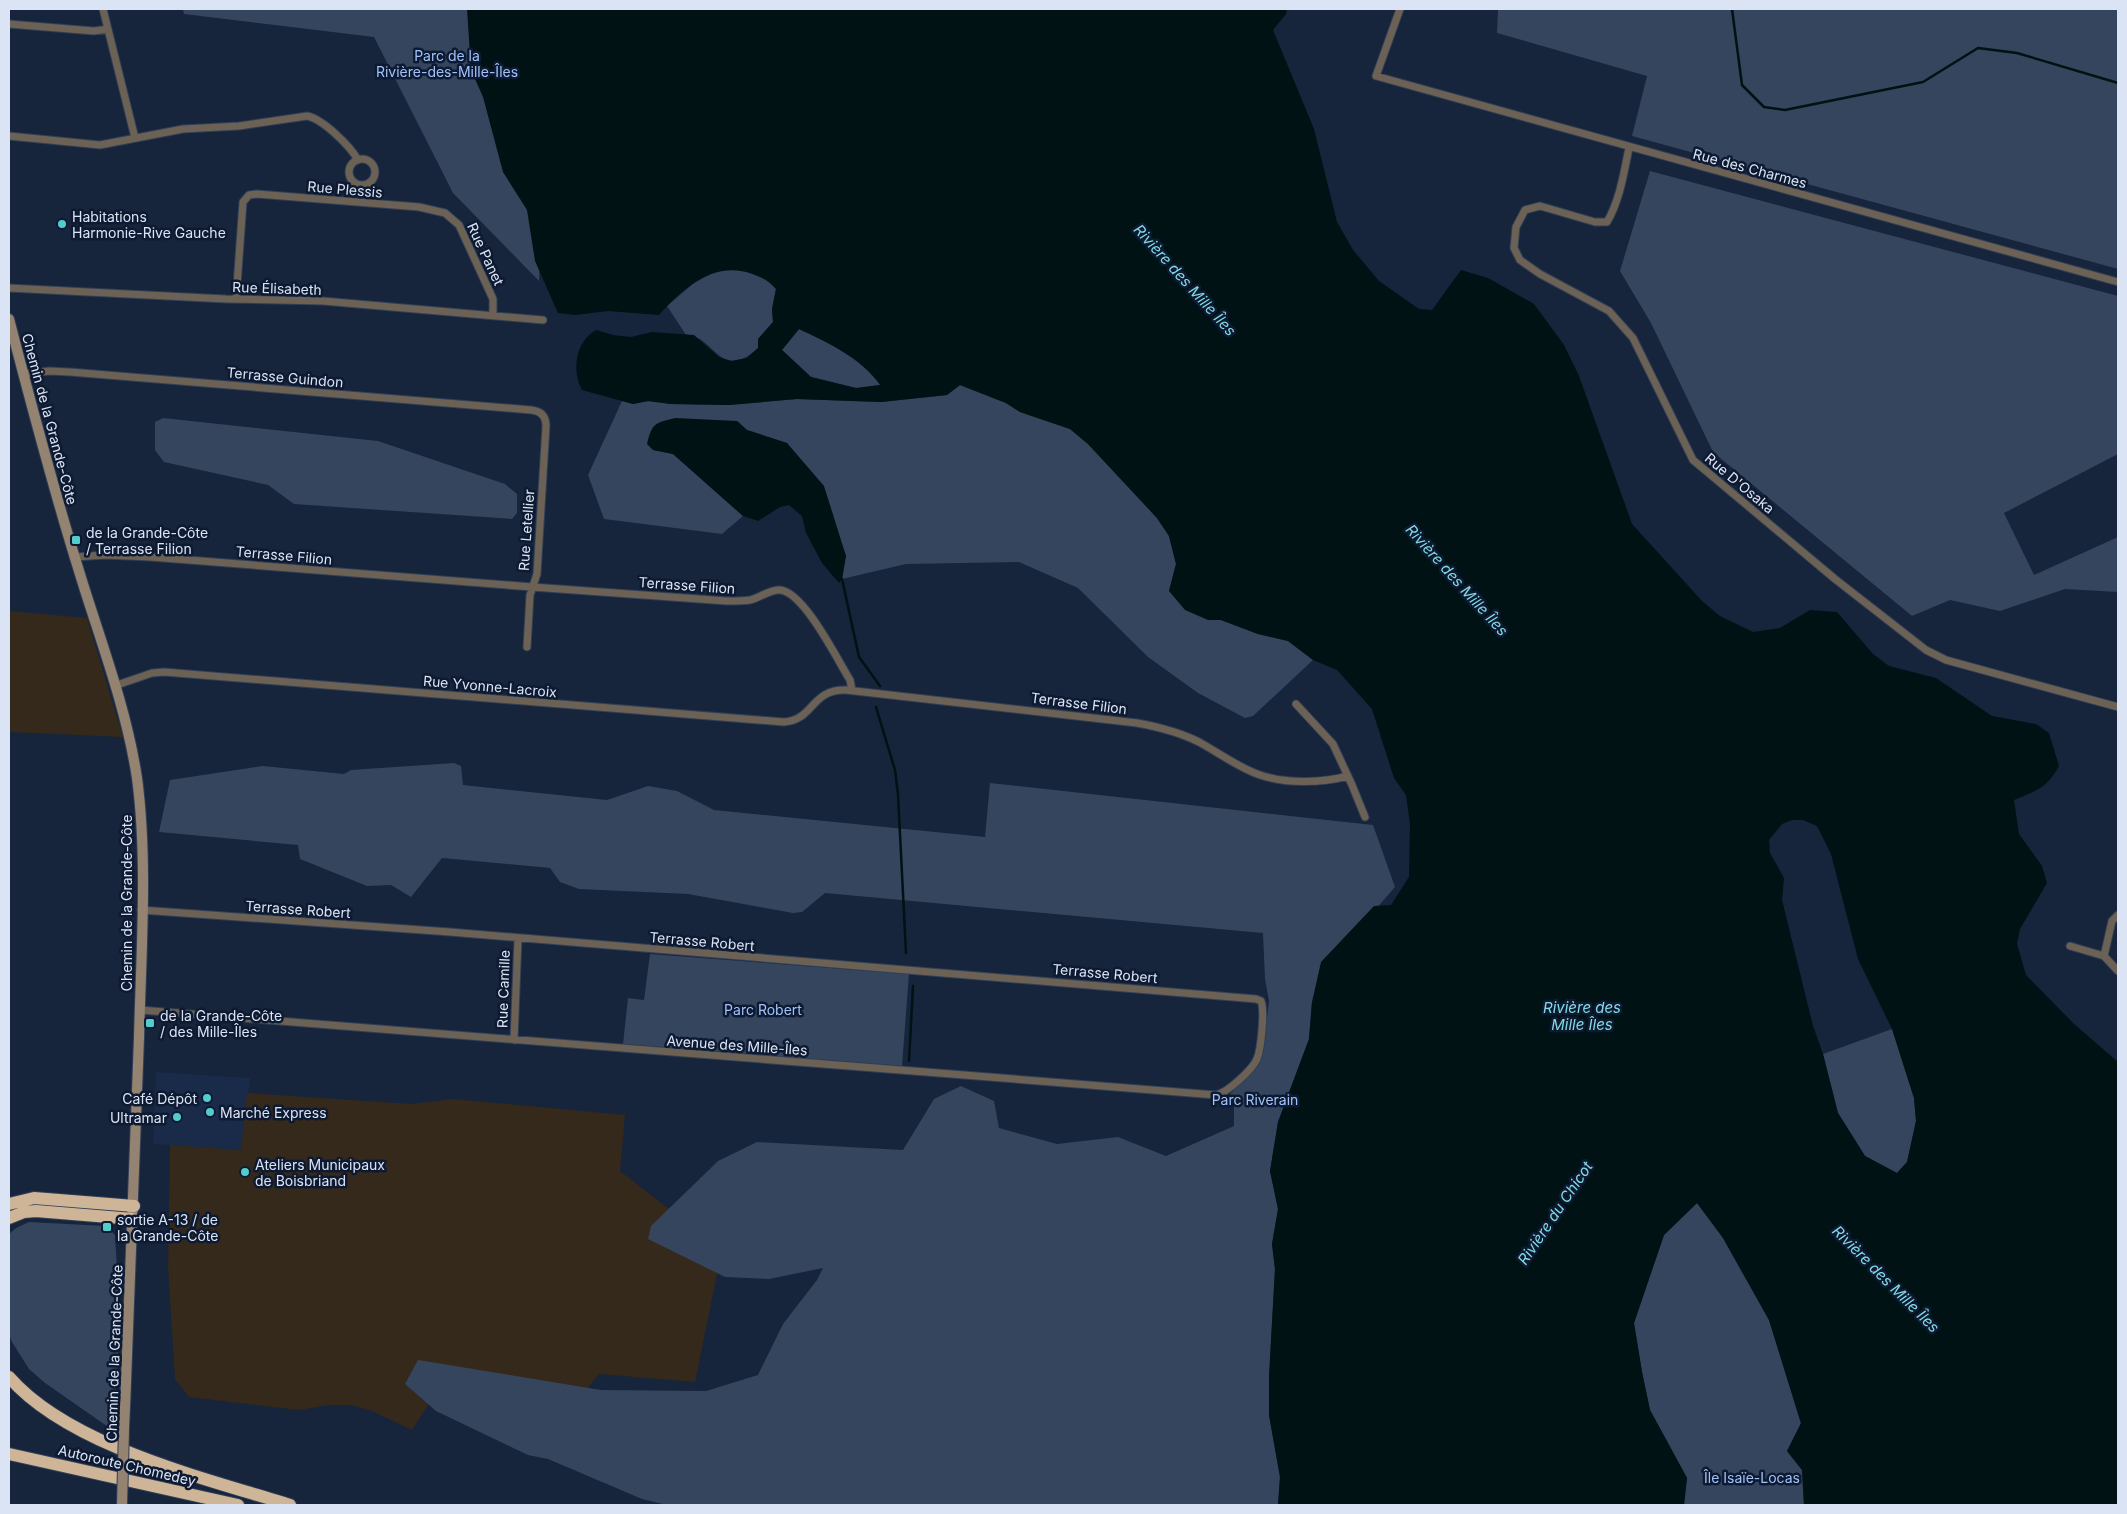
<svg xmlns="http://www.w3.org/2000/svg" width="2127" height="1514" font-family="Inter,sans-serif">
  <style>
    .built { fill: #192b49 }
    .industrial { fill: #35291b }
    .green { fill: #35455e }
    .water { fill: #001214; fill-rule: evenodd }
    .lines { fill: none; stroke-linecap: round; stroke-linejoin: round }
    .stream { stroke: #001214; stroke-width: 2.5 }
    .minor-casing { stroke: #313f56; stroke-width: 9 }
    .secondary-casing { stroke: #313f56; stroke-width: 12 }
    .motorway-casing { stroke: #313f56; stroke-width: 14 }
    .minor { stroke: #6b6155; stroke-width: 7 }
    .secondary { stroke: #948370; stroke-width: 10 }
    .motorway { stroke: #cfb598; stroke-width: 12 }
    .secondary-bridge-casing { stroke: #313f56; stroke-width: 12; stroke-linecap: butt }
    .secondary-bridge { stroke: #948370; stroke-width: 10 }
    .poi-dot { fill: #52cdcc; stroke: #0d1a32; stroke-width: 2 }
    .labels { text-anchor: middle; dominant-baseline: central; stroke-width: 5; stroke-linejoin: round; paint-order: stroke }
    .park-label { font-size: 14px; fill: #a1c2f9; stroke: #0d1a32 }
    .street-label { font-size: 14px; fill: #dae4f4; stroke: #0d1a32 }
    .poi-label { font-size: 14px; fill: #dae4f4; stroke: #0d1a32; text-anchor: start }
    .water-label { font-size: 15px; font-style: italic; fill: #83dbe1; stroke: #0d1a32 }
  </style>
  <rect width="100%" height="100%" fill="#16243c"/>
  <path class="built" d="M156,1072L250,1078L241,1150L153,1144Z"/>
  <path class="industrial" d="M9,611L87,618L123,737L9,732Z
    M247,1093L411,1104L453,1099L625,1115L620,1171L722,1250L695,1382L599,1374L568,1412L432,1399L412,1430L372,1411L351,1405H330L298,1410L189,1397L175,1379L168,1267L170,1145L241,1150Z"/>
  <path class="green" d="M183,9H490L542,217L539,281L453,193L374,37L184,14Z
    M1498,9H2118V269L1632,136L1647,76L1497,33Z
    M1650,171L2118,296V454L2004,513L2034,575L2118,537V592L2065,589L2000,611L1950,600L1912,616L1713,452L1651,323L1620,271Z
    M739,269L768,280L776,289L772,309L773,322L758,339V348C719,383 715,335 686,335L667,306L694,283L718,270Z
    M799,329C829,343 860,358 881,385L856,388L811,377L782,350Z
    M960,385L1006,403L1020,412L1070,429L1088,444L1157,518L1169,536L1176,564L1169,591L1208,620H1221L1258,634L1288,641L1313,660L1253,716L1245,718L1198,693L1148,657L1078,588L1019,562L906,564L842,579L846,555L787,443L747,430L737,421L653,450L673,454L743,516L722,534L604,519L588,475L622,401L633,404L648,401L671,404L729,405L797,399L881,402L947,395Z
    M163,418L378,441L505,484L517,494V513L512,519L294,504L268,485L164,462L155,450V422Z
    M454,763L461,766L463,785L607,800L648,786L677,791L714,810L985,837L990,783L1373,825L1395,887L1348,941L1312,1002L1309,1039L1278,1122L1270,1171L1278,1209L1272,1244L1275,1269L1269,1377V1415L1280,1477L1278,1505H667L642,1499L548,1459L528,1455L436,1411L405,1384L418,1360L601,1390L706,1391L758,1375L783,1324L817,1280L823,1268L769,1279L725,1277L648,1239L651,1226L718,1161L757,1142L903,1150L934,1099L961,1086L994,1101L999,1128L1057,1144L1118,1137L1166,1156L1234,1126V1103L1230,1094L1257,1067L1263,1053L1269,1001L1265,979L1263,933L825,893L802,912L793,913L688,894L579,889L560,882L550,868L442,858L411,897L391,885L367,886L300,859L298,845L159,832L170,780L263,766L344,774L351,770Z
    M650,954L909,974L902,1066L623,1044L628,998L644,1000Z
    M1892,1029L1914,1098L1916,1121L1907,1162L1897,1173L1865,1156L1838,1113L1823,1054Z
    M1697,1203L1723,1238L1769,1320L1801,1424L1787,1451L1802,1470L1804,1505H1684L1687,1478L1650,1410L1642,1372L1634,1323L1664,1235Z
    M29,1222L106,1226L115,1235L120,1319L114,1431L45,1383L29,1369L12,1342L9,1335V1234L16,1228Z"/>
  <path class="water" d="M467,9H1287L1286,14L1273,30L1314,129L1337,222L1353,250L1379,281L1419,309L1432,310L1461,270L1488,278L1534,304L1564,345L1579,376L1632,524L1702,601L1720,616L1753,632L1780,628L1810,610L1837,612L1873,654L1889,666L1936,678L1992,716L2036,724L2049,733L2059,766C2047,788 2036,791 2014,800L2019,834L2042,866L2047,883L2020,929L2017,944L2026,975L2074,1024L2118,1062V1505H1804L1802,1470L1787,1451L1801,1423L1769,1320L1723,1238L1697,1203L1664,1235L1634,1323L1642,1372L1650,1410L1687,1478L1684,1505H1278L1280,1477L1269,1415V1377L1275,1269L1272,1244L1278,1209L1270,1171L1278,1122L1309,1039L1312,1002L1321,962L1374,906L1391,905L1409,877L1410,824L1406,795L1394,778L1372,709L1337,670L1313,660L1288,641L1258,634L1221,620H1208L1185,610L1169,591L1176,564L1169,536L1157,518L1088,444L1070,429L1020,412L1006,403L960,385L947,395L881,402L797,399L729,405L671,404L648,401L633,404L582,390C571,370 576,341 596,330L613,335L631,337L652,332L694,335L719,357L731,361L747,358L758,348V339L773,322L772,309L776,289C769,281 763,278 753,274C714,260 684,287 659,315L608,311L575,315L558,313L535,261L527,210L503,172L483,97L471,70ZM799,329C827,342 862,358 880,385L856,388L811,377L782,350ZM1792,820H1803L1817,826L1831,854L1858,959L1892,1029L1914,1098L1916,1121L1907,1162L1897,1173L1865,1156L1838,1113L1823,1054L1813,1026L1782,900L1784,878L1770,853L1769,840L1782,824Z
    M675,418L737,421L747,430L787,443L824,486L846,556L842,579L839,583L822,563L806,533L802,516L789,505L780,507L758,521L743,516L673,454L653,450L647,444C652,423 655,423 675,418Z"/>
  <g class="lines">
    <path class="stream" d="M1732,9L1742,85L1764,107L1785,110L1923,82L1978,48L2017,53L2118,83
      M842,579L859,657L880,686
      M876,707L895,770L898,794L906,953
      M909,1061L913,986"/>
    <g class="minor-casing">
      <path id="minor" d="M103,9L135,138
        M1400,9L1376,76L2118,282
        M9,24L94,31L108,29
        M9,136L100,145L183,129L239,126L307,116C323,119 350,146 358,160
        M1629,148C1624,172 1620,200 1607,222H1595L1540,206L1525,210L1516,227L1514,248L1520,260L1540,274L1609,311L1633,338L1693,460L1835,579L1926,650L1946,660L2118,707
        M349 172a13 13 0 1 1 26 0a13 13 0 1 1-26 0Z
        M9,288L226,299L323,301L543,320
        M236,299L243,202L249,195L257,194L419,207L445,213L459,225L493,299V315
        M24,374L49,371L70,372L531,410C541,411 546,416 546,426L537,574L530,595L527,647
        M75,557L105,555L150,557L532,587L727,601C735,601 743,601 750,600C760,598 770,589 780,590C804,592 837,659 850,680L852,690
        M117,685L152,673L164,672L784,722C814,720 811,689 846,690L1137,723C1159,727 1179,732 1199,742C1219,753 1239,768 1260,775C1287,784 1322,783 1348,776
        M1296,704L1333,744L1352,785L1365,817
        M2070,946L2104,956L2118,971
        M2104,956L2112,921L2118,915
        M140,1010L1216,1095C1227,1093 1252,1070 1257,1059C1261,1049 1265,1011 1261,1001L1256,999L450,932L141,910
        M514,1040L518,939"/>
    </g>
    <g class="secondary-casing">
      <path id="secondary" d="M9,319C31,404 53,488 79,571C100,640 126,706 137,778C148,861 141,954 139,1038C134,1169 130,1299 124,1429"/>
    </g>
    <g class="motorway-casing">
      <path id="motorway" d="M9,1204L34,1198L134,1206
        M9,1218L24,1212L36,1211L133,1219
        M9,1377C69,1446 204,1478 290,1505
        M9,1454L238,1505"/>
    </g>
    <use href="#minor" class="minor"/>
    <use href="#secondary" class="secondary"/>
    <use href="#motorway" class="motorway"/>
    <g class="secondary-bridge-casing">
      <path id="secondary-bridge" d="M122,1505L124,1429"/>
    </g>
    <use href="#secondary-bridge" class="secondary-bridge"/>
  </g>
  <g class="poi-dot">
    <circle cx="62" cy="224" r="5"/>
    <rect x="71" y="535" width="10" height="10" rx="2.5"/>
    <rect x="145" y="1018" width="10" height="10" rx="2.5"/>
    <circle cx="207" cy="1098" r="5"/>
    <circle cx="210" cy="1112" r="5"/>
    <circle cx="177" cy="1117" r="5"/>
    <circle cx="245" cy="1172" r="5"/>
    <rect x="102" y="1222" width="10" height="10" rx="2.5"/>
  </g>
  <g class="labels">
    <g class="park-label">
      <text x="447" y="55">Parc de la<tspan x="447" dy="16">Rivière-des-Mille-Îles</tspan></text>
      <text x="763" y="1009">Parc Robert</text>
      <text x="1255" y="1099">Parc Riverain</text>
      <text x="1752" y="1477">Île Isaïe-Locas</text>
    </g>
    <g class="street-label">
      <text transform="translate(1750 168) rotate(15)">Rue des Charmes</text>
      <text transform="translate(345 189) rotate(5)">Rue Plessis</text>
      <text transform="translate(486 254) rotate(65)">Rue Panet</text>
      <text transform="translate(277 288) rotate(2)">Rue Élisabeth</text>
      <text transform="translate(285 377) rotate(5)">Terrasse Guindon</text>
      <text transform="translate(50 419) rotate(75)">Chemin de la Grande-Côte</text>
      <text transform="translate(1740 483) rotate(40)">Rue D'Osaka</text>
      <text transform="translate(526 530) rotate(-86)">Rue Letellier</text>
      <text transform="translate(284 555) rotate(5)">Terrasse Filion</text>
      <text transform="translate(687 585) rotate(4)">Terrasse Filion</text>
      <text transform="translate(490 686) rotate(5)">Rue Yvonne-Lacroix</text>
      <text transform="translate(1079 703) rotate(7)">Terrasse Filion</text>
      <text transform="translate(126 903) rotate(-90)">Chemin de la Grande-Côte</text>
      <text transform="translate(298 909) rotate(4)">Terrasse Robert</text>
      <text transform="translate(702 941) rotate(5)">Terrasse Robert</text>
      <text transform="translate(1105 973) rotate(5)">Terrasse Robert</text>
      <text transform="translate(503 989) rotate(-88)">Rue Camille</text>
      <text transform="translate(737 1045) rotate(4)">Avenue des Mille-Îles</text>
      <text transform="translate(114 1353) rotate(-88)">Chemin de la Grande-Côte</text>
      <text transform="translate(127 1465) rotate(13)">Autoroute Chomedey</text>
    </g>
    <g class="poi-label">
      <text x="72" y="216">Habitations<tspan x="72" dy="16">Harmonie-Rive Gauche</tspan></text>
      <text x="86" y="532">de la Grande-Côte<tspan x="86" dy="16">/ Terrasse Filion</tspan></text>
      <text x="160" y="1015">de la Grande-Côte<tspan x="160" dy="16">/ des Mille-Îles</tspan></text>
      <text x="197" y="1098" text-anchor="end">Café Dépôt</text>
      <text x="220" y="1112">Marché Express</text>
      <text x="167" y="1117" text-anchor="end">Ultramar</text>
      <text x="255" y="1164">Ateliers Municipaux<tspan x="255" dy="16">de Boisbriand</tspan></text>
      <text x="117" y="1219">sortie A-13 / de<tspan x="117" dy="16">la Grande-Côte</tspan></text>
    </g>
    <g class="water-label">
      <text transform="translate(1185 280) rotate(48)">Rivière des Mille Îles</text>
      <text transform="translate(1457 580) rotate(48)">Rivière des Mille Îles</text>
      <text x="1582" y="1007">Rivière des<tspan x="1582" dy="17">Mille Îles</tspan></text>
      <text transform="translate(1555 1213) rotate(-56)">Rivière du Chicot</text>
      <text transform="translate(1886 1279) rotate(45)">Rivière des Mille Îles</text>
    </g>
  </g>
  <rect width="2127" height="1514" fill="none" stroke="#dae4f4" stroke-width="20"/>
</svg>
